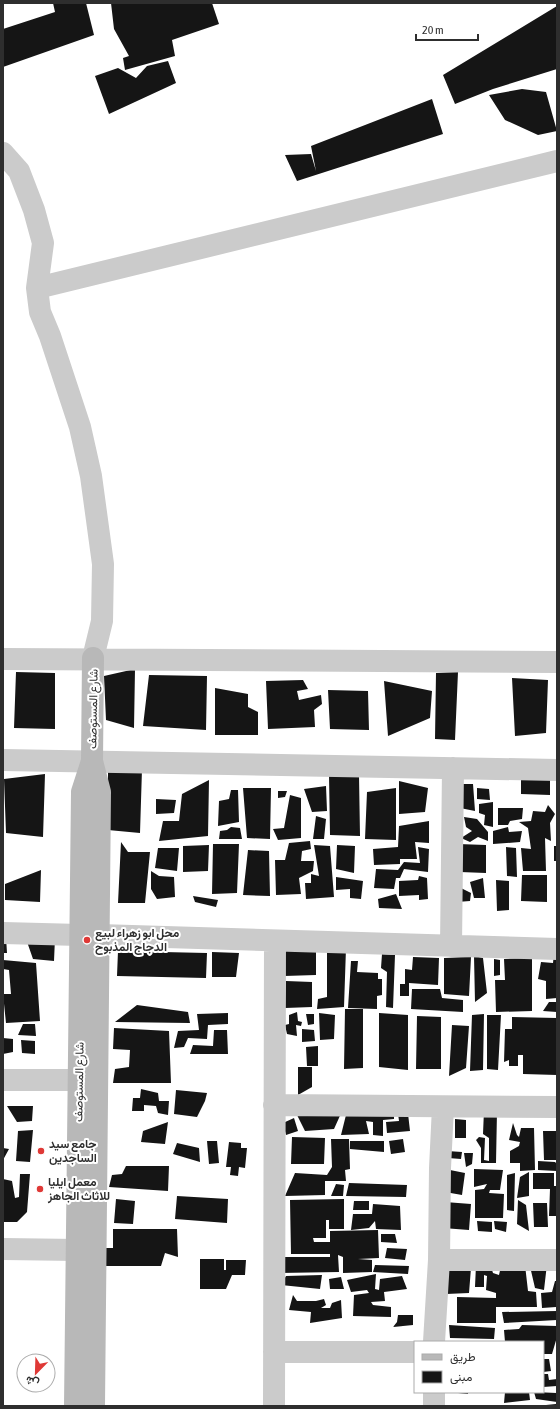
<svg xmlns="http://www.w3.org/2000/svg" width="560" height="1409" font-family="'Asap Condensed',Vazirmatn,sans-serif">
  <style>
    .building { fill: #151515 }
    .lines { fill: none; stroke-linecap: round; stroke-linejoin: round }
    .street { stroke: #cbcbcb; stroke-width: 22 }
    .secondary { stroke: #b8b8b8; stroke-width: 22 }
    .poi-dot { fill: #df3936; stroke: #fff; stroke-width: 1.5 }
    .labels { text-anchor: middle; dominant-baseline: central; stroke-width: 4; stroke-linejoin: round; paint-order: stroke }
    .street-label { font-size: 12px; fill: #2e2e2e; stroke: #fff }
    .poi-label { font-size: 12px; font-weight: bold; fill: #2e2e2e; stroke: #fff; text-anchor: start }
  </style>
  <rect width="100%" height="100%" fill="#fff"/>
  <path class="building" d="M53,3H86L94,35L3,67V29L55,12Z
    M111,3H212L219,24L172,40L175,56L125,70L123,58L129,56L114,29Z
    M557,6V69L493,89L455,104L443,75Z
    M168,61L176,83L109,114L95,76L118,68L136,78L147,66Z
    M522,89L546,92L557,131L538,135L505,120L489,95Z
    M432,99L443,134L297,181L285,155L311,154L316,171L311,146Z
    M135,669L134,728L106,720L104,676Z
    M16,672L55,673V729L14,728Z
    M458,672L455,740L435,739L436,673Z
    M149,675L207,676L206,730L143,726Z
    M512,678L548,680L546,733L515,736Z
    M303,680L308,689L297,691L299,700L321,695L322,704L314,710L315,727L268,729L266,681Z
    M384,681L432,691L430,718L388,736Z
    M215,688L248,694V707L258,712V735H215Z
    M328,690L368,691L369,730L330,729Z
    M142,769L140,833L108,830V772Z
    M45,774L43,837L6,833L4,779Z
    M329,775H359L360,836L330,835Z
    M209,780L208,836L159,841L163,821H179L182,794Z
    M521,780H550V795L521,794Z
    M399,781L428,788L425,812L399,814Z
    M461,784H473L475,811L460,808Z
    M326,786L327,811L312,812L304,789Z
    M243,788H271L270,839L247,838Z
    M396,788V840L365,839L367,792Z
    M477,788L489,789L490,800L477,799Z
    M231,790H238L239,822L218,826L219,801L229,799Z
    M278,791H287L285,797L278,798Z
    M290,795L301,798V838L278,840L273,829L284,828Z
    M156,799L176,800L174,813L156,814Z
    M493,802V827L484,825L485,815L479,813V804Z
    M548,805L555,814L550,823L551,841L545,838L546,871H523L521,848L531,849L528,828L519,822L531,821L533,811L545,812Z
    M498,808H523L522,819L510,821L508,825H498Z
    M316,816L326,819L324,839H313Z
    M464,817L477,819L488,832V841L478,837L470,842L461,838L472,831L466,827Z
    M429,821V843L415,842L417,859H400V864L374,865L373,849L398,847L399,826Z
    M231,827L240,828L242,839H219L220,831L227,830Z
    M508,827L509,832L522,831L520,842L493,844V831Z
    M310,841L311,849L302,851L301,861H314L313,871L299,878L301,894L276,895L275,860H285L289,843Z
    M121,842L128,852H150L145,903H118Z
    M213,844H239L237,893L212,894Z
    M458,844L486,845V873L460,872Z
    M209,845L208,871L183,872V846Z
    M314,845L330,846L334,897L306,899L305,883H311V874L319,876Z
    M337,845L355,846L354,873L336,869Z
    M554,846H557V861H554Z
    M418,847L429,849L428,872L404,869L400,878H396L394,889L374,888L376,869L398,870L404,862L420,863Z
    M506,847L516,848L517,877L507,876Z
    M158,848H179L177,871L155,868Z
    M248,850L269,851L270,896L243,895Z
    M41,870L40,902L5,900V884Z
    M151,871L159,876L174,877L175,897L157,899L151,889Z
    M522,875H547V902L521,901Z
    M419,876L427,878L428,899L419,900V895L399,896V881L418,880Z
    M336,877L363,881L361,899L350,898V889L336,890Z
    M483,878L485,898H474L470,882Z
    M496,880L509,881V910L497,911Z
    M457,886L471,893L470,901L457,902Z
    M396,894L402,909L379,908L378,899Z
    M193,896L218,900L216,907L195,902Z
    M25,936L55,938L54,961L33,959Z
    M3,937H6L7,953H3Z
    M327,946L346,948L344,1007L317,1009L318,999L327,997Z
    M285,948H316V975L284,976Z
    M118,951L207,953L206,978L117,976Z
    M212,952L239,953L236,977H212Z
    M554,953L557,954V998L546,999V981L538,979L541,962L553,963Z
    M382,954L395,955L393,1008L386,1007L387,972L381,968Z
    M474,956L483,958L487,993L475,1002Z
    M413,957L439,958L438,985L409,983V996H400V984H405V969L412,970Z
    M471,957L469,996L444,994V958Z
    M532,958V1011L496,1012L495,980H505L504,959Z
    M494,959L500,960V975L494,976Z
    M3,960L36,963L40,1021L6,1023L3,994H11L9,970L3,969Z
    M351,961H358L357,972L378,973V979H382V995L377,996V1009L348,1008Z
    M286,981L312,982V1007L285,1008Z
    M412,989H440L442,998L463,1000V1012L411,1009Z
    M549,1002H557V1012L543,1011Z
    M137,1005L188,1012L190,1023L115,1022Z
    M345,1009H363V1068L344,1069Z
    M297,1012L298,1021L302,1022L301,1026L296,1025L297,1036L287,1034L285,1025L289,1024V1015Z
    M228,1013V1024L208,1025L207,1039L188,1038L184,1047L174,1048L178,1031L199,1030L197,1014Z
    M319,1013L335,1015L334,1039L320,1040Z
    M379,1013L408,1015V1070L379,1067Z
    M306,1014H314V1024L308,1025Z
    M484,1014L483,1070L470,1071L472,1015Z
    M487,1015H501L498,1070L487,1069Z
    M417,1016L441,1017V1069H416Z
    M512,1017L557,1018V1075L523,1074V1055H518V1066H509V1060L504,1062L505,1029H512Z
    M23,1024H35L36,1036L18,1035Z
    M452,1025L469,1026L466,1068L449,1076Z
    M114,1028L169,1031L171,1083H113L115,1069L129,1067L130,1050L113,1049Z
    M302,1029L314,1030L315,1041L302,1042Z
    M214,1030H227L228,1054H190L193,1045L213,1046Z
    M3,1038L13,1039V1052L3,1054Z
    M21,1040L35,1041V1054L22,1053Z
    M318,1046V1066H307L306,1047Z
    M298,1067H312V1087L298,1095Z
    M141,1089L158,1093L159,1101H169L168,1115L158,1113L156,1106L144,1105V1111H132L133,1098H140Z
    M176,1090L207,1093L205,1101L197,1117L174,1114Z
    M407,1105L410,1131L387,1133L386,1122L399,1121L397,1106Z
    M7,1106H33L32,1121L17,1122Z
    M348,1107H394V1119L383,1120V1136L373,1135V1122L366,1121L369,1134L341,1135Z
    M343,1109L334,1129L305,1131L295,1111Z
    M484,1110L497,1111L496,1163H481V1148L476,1140L479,1137L485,1138L484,1160L489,1161V1138L483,1134Z
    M294,1118L298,1131L286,1135L283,1123Z
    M455,1119L466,1120V1138H455Z
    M168,1122L165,1144L141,1142L143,1131Z
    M513,1123L517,1135L519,1137L521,1128H534L535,1170L520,1171V1163H510V1151L519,1146L520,1142L509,1140Z
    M33,1130L30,1162L16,1161L18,1131Z
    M543,1131H557V1160H544Z
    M292,1137L325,1138L324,1164H291Z
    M331,1139H349L350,1169L345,1170L346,1181H325V1195L285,1196L295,1173L327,1175L332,1167Z
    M403,1139L405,1152L391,1154L389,1141Z
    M207,1141H217L219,1163L209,1164Z
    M350,1141H384V1152L350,1149Z
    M229,1142L241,1143V1148H247L245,1168L239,1167L238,1176L230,1175L231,1167H226Z
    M177,1143L199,1148L200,1162L173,1154Z
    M3,1148L9,1149L3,1160Z
    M447,1151L462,1152L461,1159L448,1158Z
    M464,1153H473L472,1164L466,1167Z
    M538,1161L555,1162L557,1164V1171L538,1170Z
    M126,1166H169L168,1191L109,1187L112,1175L122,1174Z
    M440,1168L465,1173L462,1195L445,1192Z
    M474,1169L503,1170L500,1190H490L489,1193L504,1194L503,1218H475V1190L484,1189L487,1184L474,1187Z
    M529,1172V1196L517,1198L520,1177Z
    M515,1173L514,1211L507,1210V1175Z
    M533,1173H554V1186H557V1216H549L550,1189H533Z
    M20,1174H30L27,1212L17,1222H3V1179L12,1181L15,1198L19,1197Z
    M349,1183L407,1185L406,1197L346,1196Z
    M336,1184L344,1185L343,1196H331Z
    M177,1196L228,1199L227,1223L175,1219Z
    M116,1199L135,1201L133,1224L114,1223Z
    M344,1199V1229H329V1220H326V1238H313L314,1242H330V1254H291L290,1200Z
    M518,1200L526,1205L529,1231L517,1224Z
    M354,1201H369V1210H353Z
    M445,1202L471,1204L469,1230L443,1228Z
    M533,1203H547L548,1227H534Z
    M373,1204L400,1206L401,1230L376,1229L375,1221L369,1228L351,1230L353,1214H372Z
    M477,1221L492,1222V1232L478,1231Z
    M494,1221L507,1222L506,1232L495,1229Z
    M113,1229H177L178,1257L165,1253L161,1266H102V1248H113Z
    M378,1230L379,1258L358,1259L372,1260V1272L343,1273V1257L338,1255L339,1272L279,1273V1257H330V1231Z
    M381,1234H395L397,1243L381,1242Z
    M387,1248L407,1249L405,1260L385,1258Z
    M200,1259H224V1270H226V1260H246L245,1275H232L226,1289H200Z
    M529,1262L547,1264L544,1290L535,1288Z
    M375,1265L409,1266L408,1274L373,1272Z
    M476,1265L491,1267L493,1273L499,1275L501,1266L525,1265L528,1291L536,1292L537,1307H496V1323H457V1297L496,1298V1293L486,1290L487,1276L484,1275V1287H475Z
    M445,1266L471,1268L469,1293L446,1294Z
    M376,1274L375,1289L379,1290L380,1279L402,1276L407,1289L384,1292L385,1301L371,1302L373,1305L391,1307V1317L353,1316L354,1295L369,1293L367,1290L351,1292L347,1280Z
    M322,1275L320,1289L281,1285L286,1276Z
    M341,1277L344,1289H330L329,1279Z
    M555,1281H557L556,1307L542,1308L541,1293L552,1292Z
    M293,1295L297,1301H316L324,1299L326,1305L321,1308H330L332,1303L341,1300L342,1318L310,1323L311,1312L289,1310Z
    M557,1311V1320L504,1323L502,1312Z
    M398,1315H413V1325L393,1327L397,1322Z
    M449,1325L495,1328L494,1339L450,1338Z
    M522,1325L557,1326V1337L552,1354H543V1342H505L504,1330L519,1329Z
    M543,1359H549L551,1371L543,1372Z
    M543,1374H548L549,1380L557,1379V1386L543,1387Z
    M459,1392H468V1394L458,1393Z
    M505,1392H529L530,1400L504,1403Z
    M534,1392L557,1393V1402L536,1399Z
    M556,1404V1406H546V1405Z"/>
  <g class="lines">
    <path class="street" d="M3,153L19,171L34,210L43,243L37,288L40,312L50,336L80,427L91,476L103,564L102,621L93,658
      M37,288L557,161
      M3,659L557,662
      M3,760L557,770
      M3,933L80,935
      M99,935L557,949
      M451,946L453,768
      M3,1080H79
      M274,1105L557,1107
      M443,1107L440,1168L439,1260H557
      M3,1249L77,1250
      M434,1342L439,1260
      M274,1352H415
      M434,1392V1406
      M274,1406L275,941"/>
    <path class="secondary" d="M93,658L92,761L100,792L94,1406
      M75,1406L82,792L92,761"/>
  </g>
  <g class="poi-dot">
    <circle cx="87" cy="940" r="4"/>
    <circle cx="41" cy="1151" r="4"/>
    <circle cx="40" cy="1189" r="4"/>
  </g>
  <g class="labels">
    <g class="street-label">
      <text transform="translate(93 709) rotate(-89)">شارع المستوصف</text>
      <text transform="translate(79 1082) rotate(-89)">شارع المستوصف</text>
    </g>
    <g class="poi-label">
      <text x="95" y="933">محل ابو زهراء لبيع<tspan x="95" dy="14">الدجاج المذبوح</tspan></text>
      <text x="49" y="1144">جامع سيد<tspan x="49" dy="14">الساجدين</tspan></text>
      <text x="48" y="1182">معمل ايليا<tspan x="48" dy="14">للاثاث الجاهز</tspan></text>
    </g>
  </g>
  <rect width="560" height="1409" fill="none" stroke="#2e2e2e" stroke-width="8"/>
  <rect x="414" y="1341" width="130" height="52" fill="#ffffff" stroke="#ababab"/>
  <rect x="422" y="1354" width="20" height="6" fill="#b8b8b8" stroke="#ababab"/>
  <text x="450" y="1361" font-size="12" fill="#2e2e2e">طريق</text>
  <rect x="422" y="1371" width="20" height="12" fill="#151515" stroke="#ababab"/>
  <text x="450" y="1381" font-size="12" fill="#2e2e2e">مبنى</text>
  <g transform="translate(36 1373) rotate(203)"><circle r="19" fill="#ffffff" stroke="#ababab"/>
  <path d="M0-3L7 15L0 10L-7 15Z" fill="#df3936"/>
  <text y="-6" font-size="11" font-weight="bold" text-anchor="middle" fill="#2e2e2e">ش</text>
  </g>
  <path d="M416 34v6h62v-6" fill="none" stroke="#2e2e2e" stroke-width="2"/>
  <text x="422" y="34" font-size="12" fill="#2e2e2e" stroke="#ffffff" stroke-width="3" paint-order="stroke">20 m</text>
</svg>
